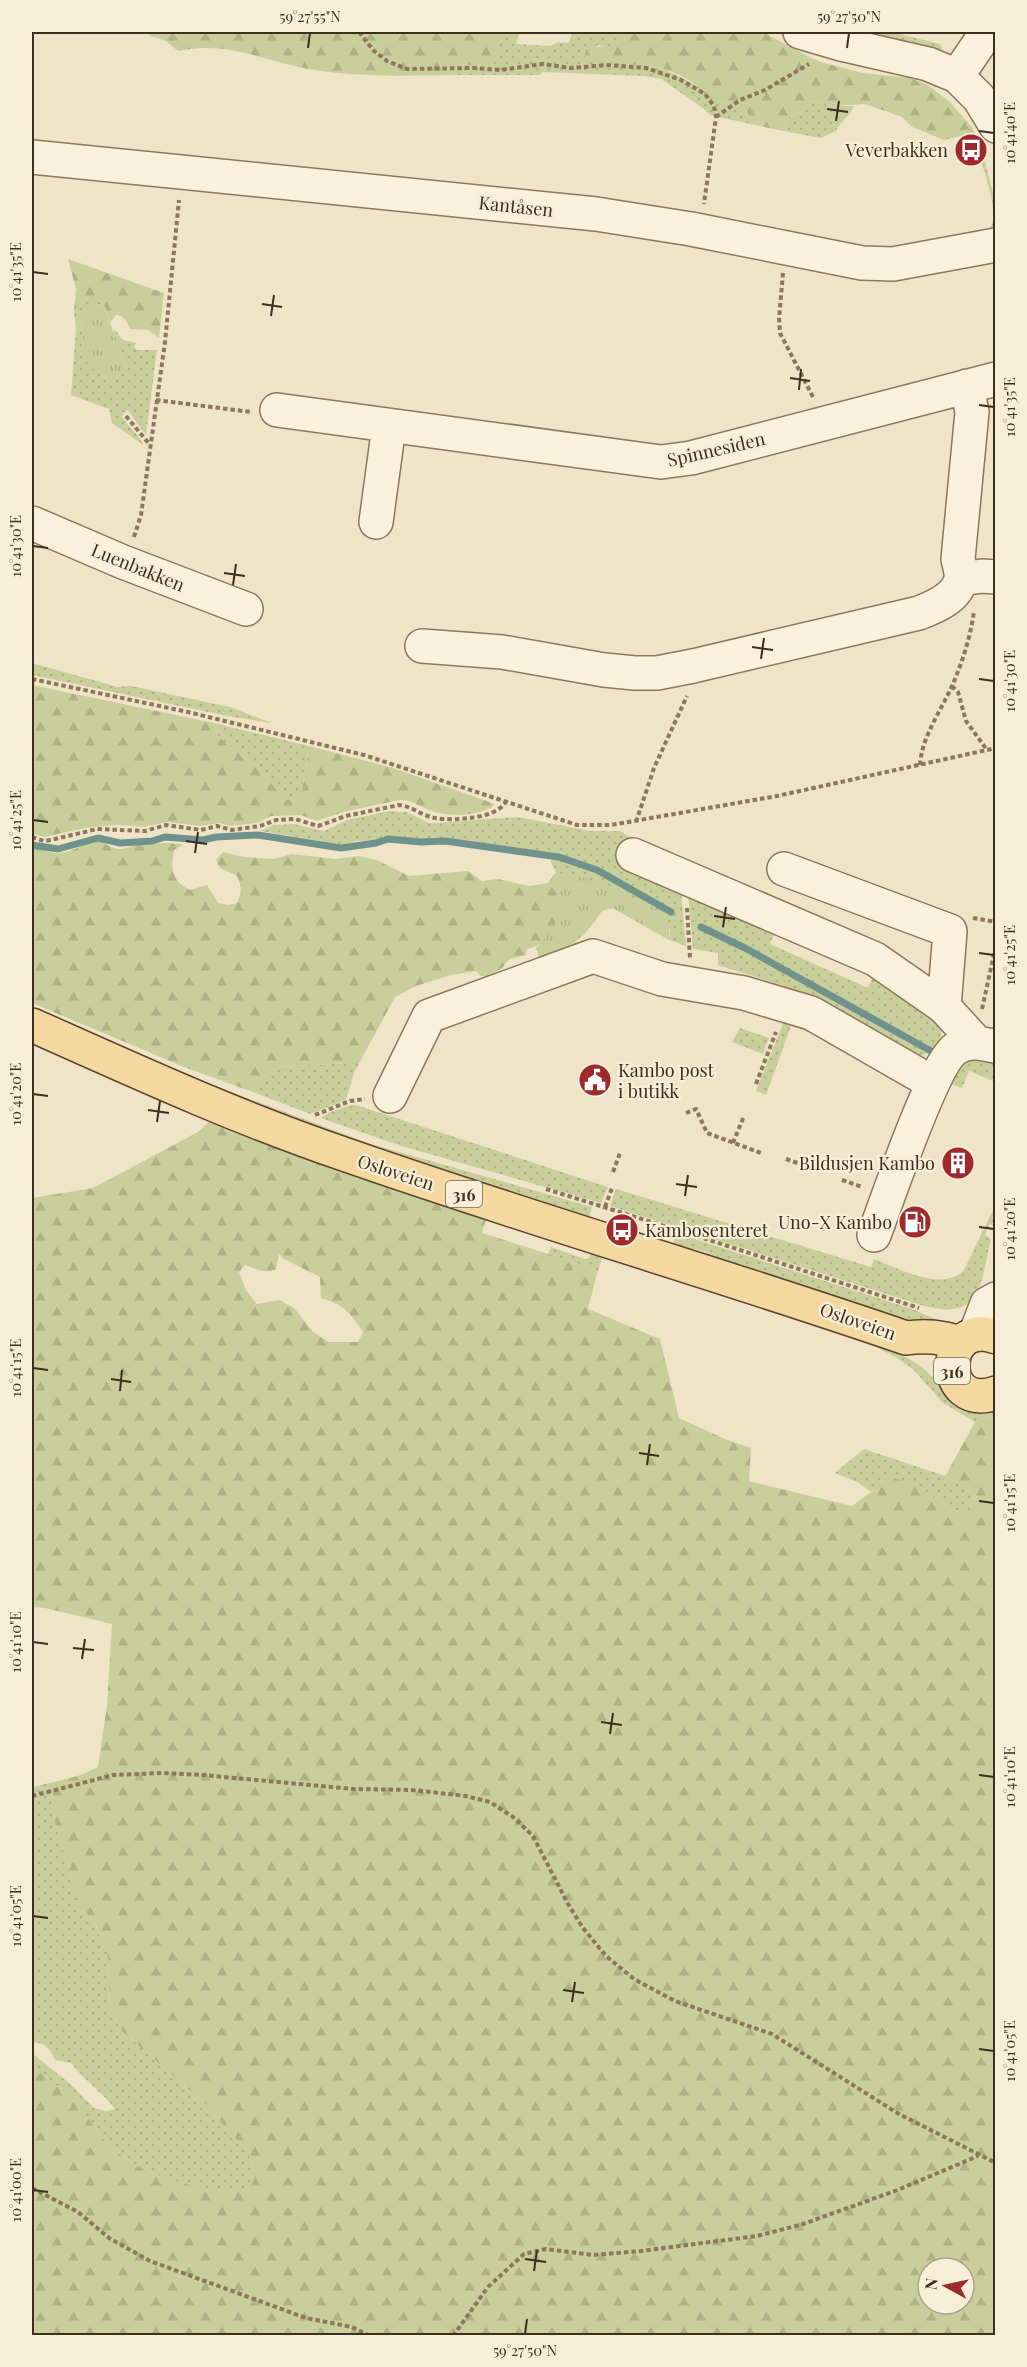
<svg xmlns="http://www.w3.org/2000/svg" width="1027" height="2367" font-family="'Playfair Display',serif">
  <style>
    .grass { fill: url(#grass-dots) }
    .forest { fill: url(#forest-firs); fill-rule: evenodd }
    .park { fill: url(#park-tufts) }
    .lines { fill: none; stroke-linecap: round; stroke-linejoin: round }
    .stream { stroke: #6f938a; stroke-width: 7 }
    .minor-casing { stroke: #8d765c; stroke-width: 36 }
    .major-casing { stroke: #5b4430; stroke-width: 36 }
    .path { stroke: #8d765c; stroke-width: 4; stroke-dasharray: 4.5 3; stroke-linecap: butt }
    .minor { stroke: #faf1dc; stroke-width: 33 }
    .major { stroke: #f3d9a0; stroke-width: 33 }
    .ticks { fill: none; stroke: #3d2e20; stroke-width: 2 }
    .labels { text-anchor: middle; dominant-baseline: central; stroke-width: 4.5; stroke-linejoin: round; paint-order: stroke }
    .shield { fill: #f7eed8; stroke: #756857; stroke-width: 1.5 }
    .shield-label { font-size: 16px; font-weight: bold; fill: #3d2e20 }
    .poi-label { font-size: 18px; fill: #3d2e20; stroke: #f7eed8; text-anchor: end }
    .street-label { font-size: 18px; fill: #3d2e20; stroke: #f7eed8 }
    .neatline { fill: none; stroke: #3d2e20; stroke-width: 2 }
    .ticks-label { font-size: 15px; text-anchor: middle; fill: #3d2e20 }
  </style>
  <defs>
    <pattern id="grass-dots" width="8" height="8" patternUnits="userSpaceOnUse" patternTransform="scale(1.5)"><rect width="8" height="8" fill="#c9cf9b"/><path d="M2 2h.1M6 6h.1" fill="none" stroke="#aeb285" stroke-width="1.8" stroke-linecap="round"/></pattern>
    <pattern id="forest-firs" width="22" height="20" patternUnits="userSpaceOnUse" patternTransform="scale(1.5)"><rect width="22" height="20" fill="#c9cf9b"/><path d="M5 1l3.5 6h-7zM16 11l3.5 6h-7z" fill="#aeb285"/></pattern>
    <pattern id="park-tufts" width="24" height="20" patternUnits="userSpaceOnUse" patternTransform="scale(1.5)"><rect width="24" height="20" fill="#c9cf9b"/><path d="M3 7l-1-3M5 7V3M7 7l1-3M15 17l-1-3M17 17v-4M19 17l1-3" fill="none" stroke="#aeb285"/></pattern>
  </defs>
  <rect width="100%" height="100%" fill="#f0e4c8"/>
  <path class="grass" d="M497,32H520L516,44L550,46L558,42L569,43L572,32H618L624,38C616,48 608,47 597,45L594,63L643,65L666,70L708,91L722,103L747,112L755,125L710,115L704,109L661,79L644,76L543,72L539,75H453L461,64L469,65L500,51Z
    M848,32H891L940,44L942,49L934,53Z
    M810,101L835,106H854C851,116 840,121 836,131L821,138L778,130L786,127L789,117L803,111Z
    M972,127L982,150L995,201V230L983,235C988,231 992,227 993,220C996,200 979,153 970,134L965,135L964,131Z
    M92,297L98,299L103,304L77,314L83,330L82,349L98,367L102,377L127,368L113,331L115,330L123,340L136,343L134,348L137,350H157L146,435L129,412L127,410L122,416C128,428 139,433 143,445L112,423L109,409L71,395L76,328L74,311L80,301Z
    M32,663L118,687L131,686L230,707L272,723L227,716L32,675Z
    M214,723L305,745L308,756L301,796L294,800H286L260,771L218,736Z
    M389,811L407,812L429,823H434L518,817L590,831H621L633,840L620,866L681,892L686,946L669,940L670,931L667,923L657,933L609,906L536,948L542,941L558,891L548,883L556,872L551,863L550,852L444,838L425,840L383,836L380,840L355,841L344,845L260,831L274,825L294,824L324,831L347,820Z
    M688,895L775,931L770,944L868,988L873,976L939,1023C947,1041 932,1056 914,1057L782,985L721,966L718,965V953L693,949Z
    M786,1016L811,1026L809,1032L791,1026L766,1095L756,1091Z
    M740,1028L769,1038L763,1054L732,1042Z
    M363,1056L354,1073L346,1100L310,1114L250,1091L262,1078L279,1067L348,1063Z
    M985,1057L995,1061V1082L969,1071L962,1088L951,1084L953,1072L968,1060Z
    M169,1069L371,1144L592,1207L588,1221L331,1136Z
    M352,1105H356L608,1187L601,1203L398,1145L321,1118L330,1112Z
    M616,1189L871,1267L874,1259C898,1268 942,1293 964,1270L995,1206V1226L990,1224L985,1235L991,1239C980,1284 983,1321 924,1306L610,1206Z
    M676,1233L915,1310L944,1323H927L887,1315L740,1271L705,1252L696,1249H672Z
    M551,1247L585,1259L589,1258L592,1249L604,1253L597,1274L583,1265L548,1254Z
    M843,1329C868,1339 893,1348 916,1363C945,1382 953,1417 995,1412V1415L975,1422L942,1402L914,1370L897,1358Z
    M864,1449L945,1476L977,1496L968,1511L951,1510L918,1485L885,1477L871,1492L859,1483L835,1473Z
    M54,1782L51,1809L78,1902L95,1923L108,1958L110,2010L123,2032L206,2104L228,2132L249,2151L254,2180L247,2193C199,2190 146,2179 109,2145C99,2136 93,2123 84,2112C70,2094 50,2080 32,2067V2053L69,2083L94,2108L106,2111L115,2109C102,2092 84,2080 71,2063L55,2060C50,2048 45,2043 32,2042V1787Z"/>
  <path class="forest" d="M147,32H497L500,51L491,68L461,64L453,75C406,76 360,77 314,70C265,62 228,40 178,51L166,41L150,36Z
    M618,32H763L811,58L824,63L863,73L910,78L926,84L949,101L972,127L964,131L965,135L944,140L912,127L902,117L865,104L835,106L810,101L803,111L789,117L786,127L778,130L755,125L747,112C739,109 728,107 721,102C703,90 685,75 664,69C637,62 610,67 584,61L586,49C601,43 614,51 623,38Z
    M68,259L164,293L159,338L148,330L130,329C127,321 124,315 116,315L110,323C108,317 106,309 103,304C94,291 79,301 74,311L76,289Z
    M32,685L214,723L218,736L260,771L286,800H294L301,796L308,756L305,745L390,767L495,804C484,816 451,817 435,812C423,809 412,799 399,800L343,812L317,821L301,815L271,816L257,823L230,826L220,823L200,826L167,822L144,827L117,825L85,828L44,837L32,833Z
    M96,840C105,842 110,848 118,849C124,850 130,846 136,845C148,843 171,842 183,845L174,850C171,869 171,881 190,890L207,885L218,903L228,905L237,903C242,894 242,884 236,875C226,870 221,872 216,860L223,852L244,857L274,859L291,854L336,859L358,856L377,860L409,876L468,871L482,881L498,879L529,886L548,883L558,891C559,898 561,908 559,915C555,931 542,947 527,949L526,955L510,959L502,968L487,977L481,976L476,971L451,975L416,986L395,997L363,1056L348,1063L279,1067L262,1078L250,1091L184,1067L32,1003V847C39,848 47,852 55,853C69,855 83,843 96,840Z
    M212,1119L487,1216L482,1233L583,1265L597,1274L588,1309L660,1339L679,1418L725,1439L751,1448L749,1481L852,1506L871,1492L885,1476L918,1485L951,1510L968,1511L977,1496L945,1476L975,1422L995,1415V2335H32V2067C50,2080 70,2094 84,2112C93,2123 99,2136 109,2145C146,2179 199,2190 247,2192L254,2180L249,2151L228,2132L206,2104L123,2032L110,2010L108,1958L95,1923L78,1903L51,1809L54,1782L81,1775L98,1767L107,1705L112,1624L45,1608L32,1607V1198L93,1188L198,1132ZM279,1254L284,1259L320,1277L321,1298C343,1304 351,1313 363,1332L358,1342H329L313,1332L295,1309L280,1300L257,1304L246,1290L239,1272L245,1265C256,1269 265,1274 276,1269ZM928,2268H964V2304H928Z"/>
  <path class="park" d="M103,304L127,368L113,374L115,381L107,383L98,368L90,370L82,349L83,330L77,314Z
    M556,872C597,879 632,896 669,916C667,924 670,931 669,940L613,908L602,911C583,939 572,948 540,961L536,948C557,926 560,921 558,891L548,883Z"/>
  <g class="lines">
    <path class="stream" d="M32,845L58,849L98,838L120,843L152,841L165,837L203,840L216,837L258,835L341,848L376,843L388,839L421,842L445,841L559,857L597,870L671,912
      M701,927L745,948L931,1051"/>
    <g class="minor-casing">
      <path id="minor" d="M800,32L841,44L928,64L957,76L979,98L996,126
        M957,76L987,32
        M32,157L596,214L691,229L862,263L893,264L996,245
        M277,410L661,462L691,458L996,379
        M376,522L389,426
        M32,523L123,562L246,609
        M961,579L982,576L996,577
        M422,646L502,652L604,670L635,673H657L693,666L919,613C935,607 957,598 961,579C962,573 959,564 958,559L972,412L967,386
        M633,855L875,959L944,1007L976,1042
        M784,869L950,931L944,1007
        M390,1096L429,1016L593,956L662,979L744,993L811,1013L933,1083
        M874,1235C886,1204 934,1059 958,1047C970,1041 981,1043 994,1046
        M975,1335L987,1304L996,1299"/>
    </g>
    <g class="major-casing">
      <path id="major" d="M32,1025C133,1070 233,1116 338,1152C526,1218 717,1273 906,1338C926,1335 941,1337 961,1343
        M996,1337C940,1316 937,1413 996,1393"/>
    </g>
    <path class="path" d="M359,32L374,51L387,61L407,69L473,68L500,70L543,64L570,68L608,65L646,68L681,80L705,94L714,106L716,117L704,204
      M716,117L740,100L765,90L809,64
      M783,273L779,319L780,333L814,399
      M156,400L251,412
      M126,416L150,445
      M134,537L141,515L165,342L179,200
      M32,679L188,712L364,755L577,825H611L777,796L996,748
      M952,686L958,692L966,721L987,750
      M920,765C922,734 944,707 955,679C964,657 971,634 974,611
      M636,822L654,768L687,696
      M32,837L44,841L51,840L97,829L145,831L166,825L201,830L217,826L232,830L260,826L276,820L295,819L318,826L346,816L399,805C412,806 422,816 435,818C452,821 495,819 505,803
      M687,908L690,958
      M973,918L996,922
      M982,1009L996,945
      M756,1084L776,1032
      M686,1113L696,1109L707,1133L761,1153
      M315,1115L350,1101L365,1099
      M733,1143L744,1116
      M786,1159L820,1171
      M613,1172L620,1153
      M842,1180L862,1187
      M546,1189L706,1239L919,1308
      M605,1207L612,1188
      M32,1796L113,1775L162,1773L203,1775L353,1789L412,1790L466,1796L490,1802L513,1817L533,1836L568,1904L583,1928L606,1956L634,1979L675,2001L772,2034L899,2114L996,2163
      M32,2188L78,2212L109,2238L150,2261L306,2318L352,2327L370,2336
      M453,2336L488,2287L524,2254L546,2249L593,2255L641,2251L757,2236L803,2224L895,2191L978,2156"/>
    <use href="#minor" class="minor"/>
    <use href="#major" class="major"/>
  </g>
  <path class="ticks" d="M308,48L310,33M847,48L849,33M827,109L848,112M836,121L839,101M979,131L994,133M33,272L48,274M262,304L282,307M271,316L274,295M790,378L810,381M799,390L801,369M979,405L994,407M33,546L48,548M224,573L245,576M233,585L236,564M752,647L773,650M761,659L764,638M979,679L994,681M33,820L48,822M186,841L207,844M195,853L198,832M714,916L735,919M723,927L726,907M979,953L994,955M33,1094L48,1096M148,1110L169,1113M157,1122L160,1101M676,1184L697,1187M685,1196L688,1175M979,1227L994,1229M33,1368L48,1370M111,1379L131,1382M120,1391L122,1370M639,1453L659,1456M647,1465L650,1444M979,1501L994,1503M33,1642L48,1644M73,1648L94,1650M82,1659L85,1639M601,1722L622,1725M610,1734L613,1713M979,1775L994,1777M33,1916L48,1918M563,1990L584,1993M572,2002L575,1982M979,2049L994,2051M33,2190L48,2192M525,2259L546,2262M534,2271L537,2250M525,2334L527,2319"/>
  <defs>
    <g id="bus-disc" transform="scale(1.725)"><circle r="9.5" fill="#9e2a2b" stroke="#f7eed8"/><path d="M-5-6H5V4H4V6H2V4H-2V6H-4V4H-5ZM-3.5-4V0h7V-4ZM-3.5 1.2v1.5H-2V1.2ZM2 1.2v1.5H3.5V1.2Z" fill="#fff"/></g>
    <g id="civic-disc" transform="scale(1.725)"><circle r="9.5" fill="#9e2a2b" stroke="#f7eed8"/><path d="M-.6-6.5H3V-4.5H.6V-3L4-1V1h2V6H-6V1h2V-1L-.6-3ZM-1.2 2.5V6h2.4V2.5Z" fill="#fff"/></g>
    <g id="building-disc" transform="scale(1.725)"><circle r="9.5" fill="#9e2a2b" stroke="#f7eed8"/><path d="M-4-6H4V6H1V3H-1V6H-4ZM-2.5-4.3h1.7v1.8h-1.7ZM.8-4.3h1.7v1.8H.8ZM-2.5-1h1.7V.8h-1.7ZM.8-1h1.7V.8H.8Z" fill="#fff"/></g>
    <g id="fuel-disc" transform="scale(1.725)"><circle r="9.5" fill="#9e2a2b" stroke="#f7eed8"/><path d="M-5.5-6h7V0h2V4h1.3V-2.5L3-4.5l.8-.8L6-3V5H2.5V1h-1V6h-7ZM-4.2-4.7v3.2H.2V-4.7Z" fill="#fff"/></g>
  </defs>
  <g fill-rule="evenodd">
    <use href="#bus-disc" x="971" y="150"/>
    <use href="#civic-disc" x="595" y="1080"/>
    <use href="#building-disc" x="958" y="1163"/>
    <use href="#fuel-disc" x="915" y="1222"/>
    <use href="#bus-disc" x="622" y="1230"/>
  </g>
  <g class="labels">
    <g class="shield">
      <rect x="446" y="1181" width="36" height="26" rx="4.5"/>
      <rect x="934" y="1358" width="36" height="26" rx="4.5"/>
    </g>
    <g class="shield-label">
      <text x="464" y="1194">316</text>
      <text x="952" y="1371">316</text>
    </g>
    <g class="poi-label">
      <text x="948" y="150">Veverbakken</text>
      <text x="618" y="1070" text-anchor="start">Kambo post<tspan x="618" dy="21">i butikk</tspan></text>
      <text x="935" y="1163">Bildusjen Kambo</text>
      <text x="892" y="1222">Uno-X Kambo</text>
      <text x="645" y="1230" text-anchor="start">Kambosenteret</text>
    </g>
    <g class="street-label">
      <text transform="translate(516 206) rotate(6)">Kantåsen</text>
      <text transform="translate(716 449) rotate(-13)">Spinnesiden</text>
      <text transform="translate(138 567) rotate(22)">Luenbakken</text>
      <text transform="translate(396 1172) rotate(18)">Osloveien</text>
      <text transform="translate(858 1321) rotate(19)">Osloveien</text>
    </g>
  </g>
  <rect width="1027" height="2367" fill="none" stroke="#f7eed8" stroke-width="66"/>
  <g transform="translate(946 2286) rotate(278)"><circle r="28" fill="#f7eed8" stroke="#ada18e" stroke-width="1.5"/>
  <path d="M0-4.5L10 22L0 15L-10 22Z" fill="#9e2a2b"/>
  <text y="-9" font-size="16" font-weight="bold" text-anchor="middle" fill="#3d2e20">N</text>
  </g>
  <rect x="33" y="33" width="961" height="2301" class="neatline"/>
  <g class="ticks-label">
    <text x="310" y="22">59°27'55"N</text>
    <text x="849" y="22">59°27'50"N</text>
    <text transform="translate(1010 133) rotate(-90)" y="5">10°41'40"E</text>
    <text transform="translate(16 272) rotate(-90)" y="5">10°41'35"E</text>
    <text transform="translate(1010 407) rotate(-90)" y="5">10°41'35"E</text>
    <text transform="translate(16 546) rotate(-90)" y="5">10°41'30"E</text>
    <text transform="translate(1010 681) rotate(-90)" y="5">10°41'30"E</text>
    <text transform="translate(16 820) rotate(-90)" y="5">10°41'25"E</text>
    <text transform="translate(1010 955) rotate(-90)" y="5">10°41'25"E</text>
    <text transform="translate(16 1094) rotate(-90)" y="5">10°41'20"E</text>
    <text transform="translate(1010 1229) rotate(-90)" y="5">10°41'20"E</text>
    <text transform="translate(16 1368) rotate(-90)" y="5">10°41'15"E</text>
    <text transform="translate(1010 1503) rotate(-90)" y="5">10°41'15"E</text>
    <text transform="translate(16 1642) rotate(-90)" y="5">10°41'10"E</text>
    <text transform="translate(1010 1777) rotate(-90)" y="5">10°41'10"E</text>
    <text transform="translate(16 1916) rotate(-90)" y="5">10°41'05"E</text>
    <text transform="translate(1010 2051) rotate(-90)" y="5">10°41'05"E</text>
    <text transform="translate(16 2190) rotate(-90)" y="5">10°41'00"E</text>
    <text x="525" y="2356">59°27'50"N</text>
  </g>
</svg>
